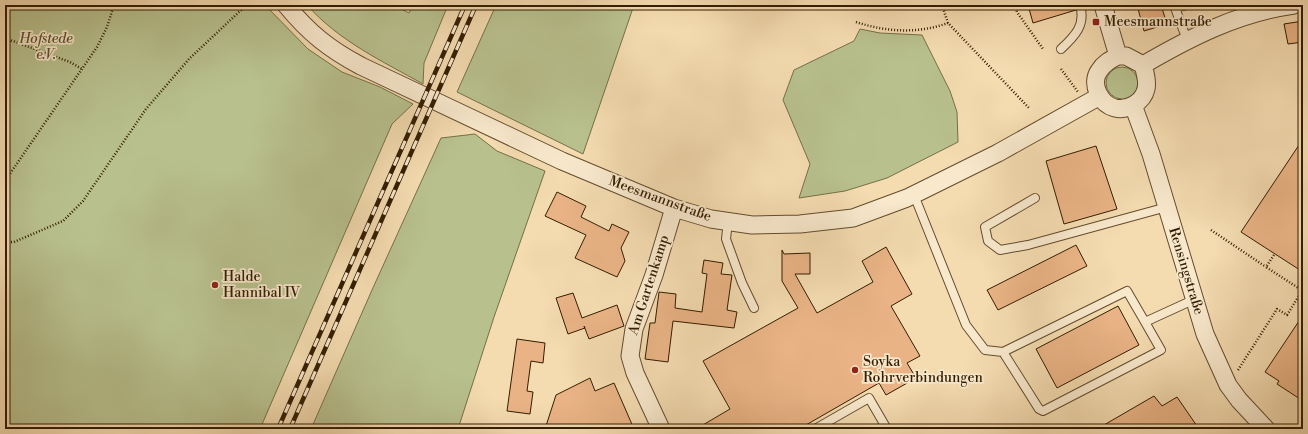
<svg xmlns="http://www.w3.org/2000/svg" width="1308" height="434" font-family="'Libre Bodoni',serif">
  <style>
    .green { fill: #b8c18e; stroke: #766f47 }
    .building { fill: #e9b385; stroke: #331d00 }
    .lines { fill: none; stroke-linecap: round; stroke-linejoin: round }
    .lane-casing { stroke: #634c2c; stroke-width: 10 }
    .street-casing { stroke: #634c2c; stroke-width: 19 }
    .path { stroke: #331d00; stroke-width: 2.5; stroke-dasharray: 1 2; stroke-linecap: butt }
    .lane { stroke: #f8e8cc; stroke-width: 8 }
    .street { stroke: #f8e8cc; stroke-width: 17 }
    .rail-casing { stroke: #331d00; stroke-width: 4.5 }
    .rail { stroke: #f8e8cc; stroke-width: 3; stroke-dasharray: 9; stroke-linecap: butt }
    .poi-dot { fill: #8f2418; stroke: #f8e8cc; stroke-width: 1.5 }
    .labels { text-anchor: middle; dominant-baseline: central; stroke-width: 3.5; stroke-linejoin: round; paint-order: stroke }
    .poi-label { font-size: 14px; fill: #331d00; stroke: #f8e8cc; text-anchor: start }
    .park-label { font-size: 14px; font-style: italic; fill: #5b4e2b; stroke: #f8e8cc }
    .street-label { font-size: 14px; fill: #331d00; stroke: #f8e8cc }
  </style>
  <rect width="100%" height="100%" fill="#f4dbb0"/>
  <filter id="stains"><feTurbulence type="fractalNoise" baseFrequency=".005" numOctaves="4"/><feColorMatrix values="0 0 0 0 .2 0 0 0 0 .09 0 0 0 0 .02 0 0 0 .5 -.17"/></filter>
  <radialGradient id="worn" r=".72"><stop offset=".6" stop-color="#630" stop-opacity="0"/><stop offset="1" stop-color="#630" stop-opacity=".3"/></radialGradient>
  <path class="green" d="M5,5H265L308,49L342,72L380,87L413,104L392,124L260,429H5Z
    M307,5H394L409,13L413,5H448L424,63L423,84C382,61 339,41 307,5Z
    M496,5H634L583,154L457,92Z
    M860,29L880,33L922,35L950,91L957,112L958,142L887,178L845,191L799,198L810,164L783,100L794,70L854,41Z
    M1106 83a16 16 0 1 1 32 0a16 16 0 1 1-32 0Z
    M475,134L497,151L545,171L494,317L458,429H311L372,290L441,138Z"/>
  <path class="building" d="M1028,5H1075L1076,10L1033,23Z
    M1137,5H1161L1167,24L1144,31Z
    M1303,21V42L1288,44L1284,24Z
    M1303,139V272L1241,232Z
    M1096,146L1117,209L1064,224L1046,161Z
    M557,192L586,206L581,217L609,231L612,224L629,232L621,248L625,261L617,277L575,258L586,235L545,216Z
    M1076,245L1087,266L998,310L987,290Z
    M886,247L912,294L891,306L920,356L907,363L916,378L886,395L879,383L799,429H696L730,409L703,361L798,308L782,281V250L784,254L810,253V274H795L817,313L873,282L862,261Z
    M704,260L723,263L721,274L732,275L727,310L737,312L734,328L673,321L668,362L645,359L650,323H655L659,292L676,294L675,308L702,312L707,274L702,273Z
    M573,293L582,318L617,305L624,326L589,339L584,326L585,328L568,334L556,298Z
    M1118,306L1139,345L1057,388L1036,349Z
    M1303,315V401L1277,384L1279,381L1265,372Z
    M517,339L545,343L543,363L531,361L527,391L533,392L530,414L507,411Z
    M590,378L595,391L614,383L634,429H545L556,395Z
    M1154,396L1162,406L1177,397L1199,429H1097Z"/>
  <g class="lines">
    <g class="lane-casing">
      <path id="lane" d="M1174,5L1187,40
        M1175,8L1187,5
        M1061,49C1075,36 1086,25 1080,5
        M914,195L966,325L985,350L1003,352
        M1035,198L985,227L988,241L1000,250L1028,245L1167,207
        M728,221L726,239L742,283L754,308
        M1145,322L1161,350L1043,411L1039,409L1003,352L1127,291L1145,322L1193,300
        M815,429L869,398L887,429"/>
    </g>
    <g class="street-casing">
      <path id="street" d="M286,5C309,33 329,49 361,66L562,161L674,208L711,219L752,225L800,224L853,218L907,198L998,153L1100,96
        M1103,5L1118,56
        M1118,56H1126L1143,65C1145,72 1148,81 1146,89C1143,102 1128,111 1115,108C1100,104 1090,84 1099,71C1104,63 1110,60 1118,56Z
        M1143,65C1191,37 1238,13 1294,5
        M1133,105L1151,154L1205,334L1228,385L1239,400L1266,429
        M661,429L635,373L630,356L634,329L654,275L674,208"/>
    </g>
    <path class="path" d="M942,5L948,23L1029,108
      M1015,5L1017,12L1043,49
      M856,22C886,32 918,34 948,23
      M5,53L10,40L70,62L82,69
      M1061,69L1078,92
      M5,181L97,47L107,27L114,5
      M1211,230L1266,267
      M5,242H14L63,221L83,201L146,109L189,59L240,11L249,5
      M1274,255L1266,267L1303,291
      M1238,370L1277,309L1287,315L1302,291"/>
    <use href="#lane" class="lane"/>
    <use href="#street" class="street"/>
    <g class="rail-casing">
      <path id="rail" d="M278,429L465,5
        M290,429L476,5"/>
    </g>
    <use href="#rail" class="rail"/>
  </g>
  <g class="poi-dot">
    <rect x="1092" y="18" width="8" height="8" rx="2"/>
    <circle cx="215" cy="285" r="4"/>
    <circle cx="855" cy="370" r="4"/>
  </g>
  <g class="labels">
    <g class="poi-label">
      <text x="1104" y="22">Meesmannstraße</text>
      <text x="223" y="277">Halde<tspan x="223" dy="16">Hannibal IV</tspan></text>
      <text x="863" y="362">Soyka<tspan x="863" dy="16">Rohrverbindungen</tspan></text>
    </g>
    <g class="park-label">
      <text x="46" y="39">Hofstede<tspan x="46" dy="16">e.V.</tspan></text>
    </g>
    <g class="street-label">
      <text transform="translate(660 199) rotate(20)">Meesmannstraße</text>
      <text transform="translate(1186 271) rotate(73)">Rensingstraße</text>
      <text transform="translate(649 285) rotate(-72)">Am Gartenkamp</text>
    </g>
  </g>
  <rect width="1308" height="434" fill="none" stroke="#f4dbb0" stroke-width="20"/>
  <rect x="6" y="6" width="1296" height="422" fill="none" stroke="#331d00" stroke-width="2"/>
  <rect x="10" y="10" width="1288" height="414" fill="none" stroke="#331d00"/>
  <rect width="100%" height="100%" filter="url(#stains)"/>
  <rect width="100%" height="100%" fill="url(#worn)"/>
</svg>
